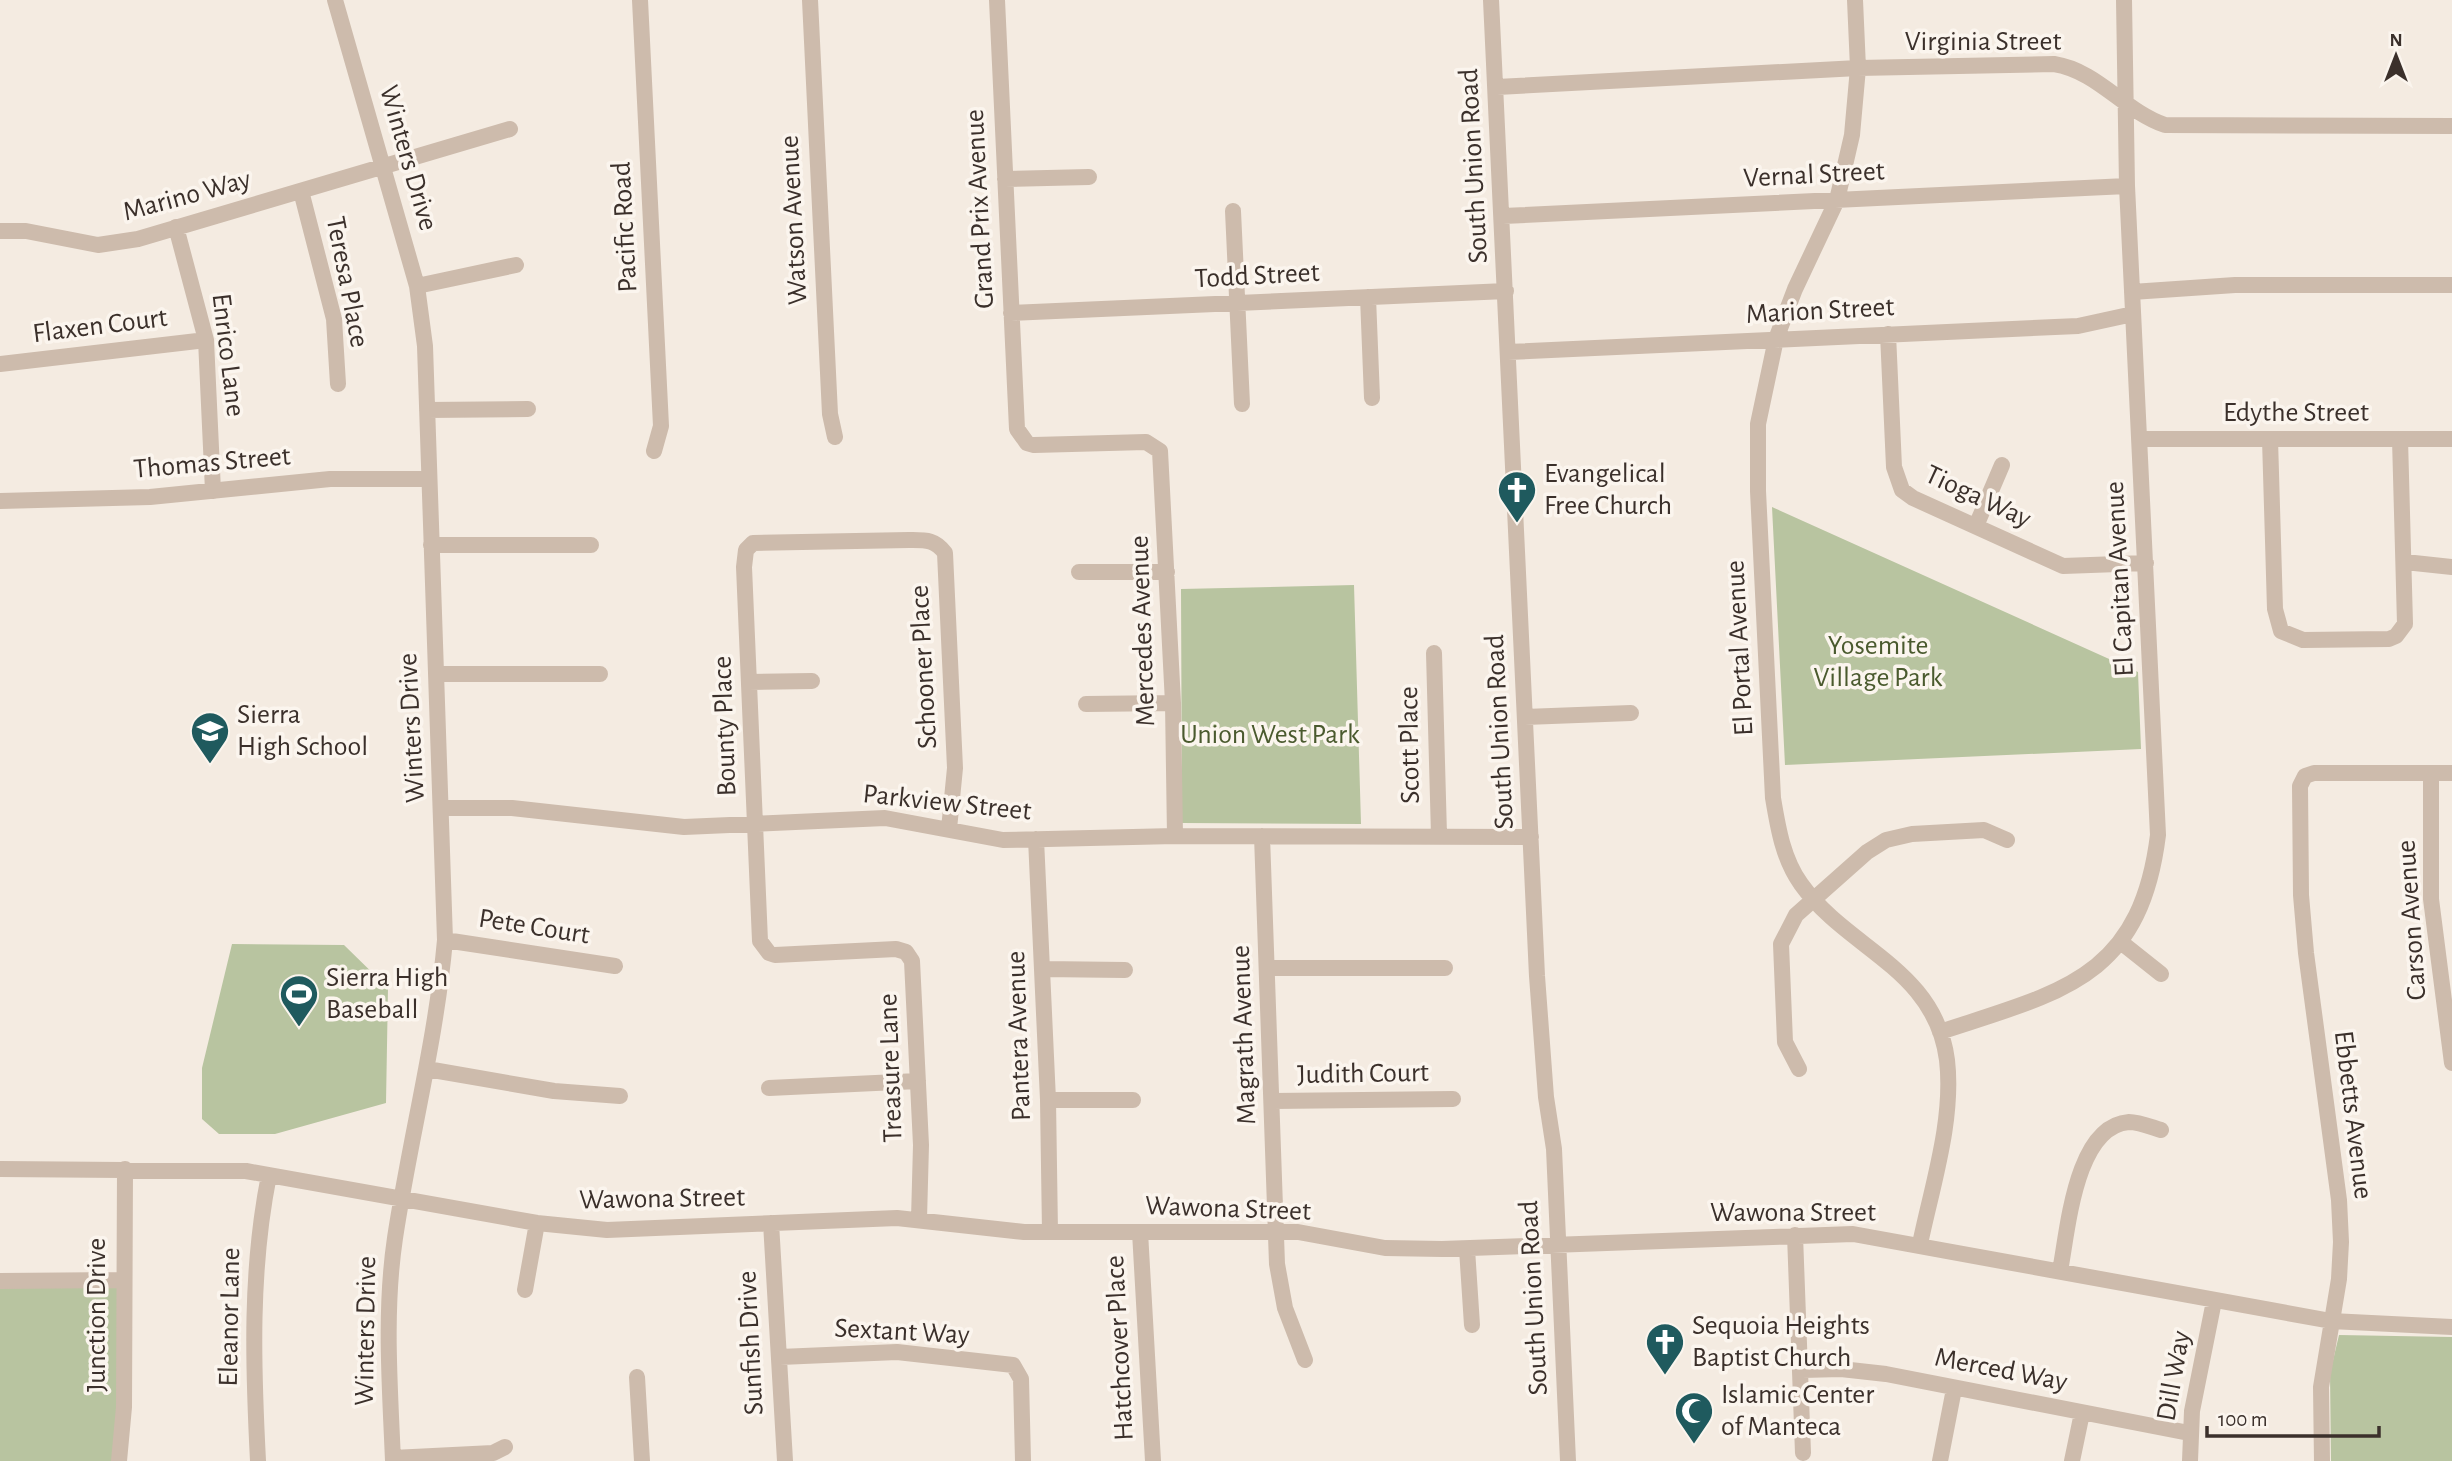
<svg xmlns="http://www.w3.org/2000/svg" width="2452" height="1461" font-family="'Alegreya Sans',sans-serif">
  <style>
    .green { fill: #b8c4a0 }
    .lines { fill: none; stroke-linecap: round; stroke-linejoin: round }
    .minor { stroke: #cdbbac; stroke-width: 16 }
    .labels { text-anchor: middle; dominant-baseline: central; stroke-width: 7; stroke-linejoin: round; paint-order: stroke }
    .street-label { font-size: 28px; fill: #3b302b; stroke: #fbf5ee }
    .poi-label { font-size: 28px; fill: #3b302b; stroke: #fbf5ee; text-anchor: start }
    .park-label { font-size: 28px; fill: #4a5a2e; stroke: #fbf5ee }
  </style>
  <rect width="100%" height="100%" fill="#f4ebe1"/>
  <path class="green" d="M1772,507L2138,672L2141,749L1785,765Z
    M1354,585L1361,824L1182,823L1181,589Z
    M232,944L344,945L388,988L386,1103L275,1134H219L202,1119V1068Z
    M122,1280L119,1461H0V1281Z
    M2339,1335L2452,1337V1461H2331L2330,1373Z"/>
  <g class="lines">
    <path class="minor" d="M335,0L417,286L425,346L445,940C436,1041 410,1138 395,1238C384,1312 390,1387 393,1461
      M640,0L661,426L654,451
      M810,0L830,414L835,437
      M997,0L1017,429L1027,443L1034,445L1146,442L1160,451L1173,703L1175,836
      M1491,0L1537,976L1546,1097L1554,1149L1568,1461
      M1855,0L1858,68L1852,135L1837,200L1795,289L1776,339L1758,424V491L1773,798C1778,828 1783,859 1801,884C1848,950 1935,968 1947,1060C1954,1120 1932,1186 1920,1244
      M1497,87L1858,68L2054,64C2098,71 2124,111 2165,125L2452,126
      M1005,179L1089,177
      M301,191L334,319L338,384
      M1233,211L1242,404
      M1503,216L2127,186
      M176,227L206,340L213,491
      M0,231H26L98,245L138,239L510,129
      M417,286L516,265
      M2132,292L2235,285H2452
      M1368,297L1372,398
      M1011,313L1506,291
      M1888,334L1894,467L1902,490L1913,498L2063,566L2146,563
      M1508,352L2078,326L2133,314
      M0,364L206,340
      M427,410L528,409
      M2140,439H2452
      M2270,439L2275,609L2281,631L2303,640L2389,639L2396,636L2405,624L2400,439
      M0,501L150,497L330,479H429
      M1976,526L2002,465
      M431,545H591
      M2405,562L2452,567
      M1079,572H1167
      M1434,653L1439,835
      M436,674H600
      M749,682L812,681
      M1086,704L1173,703
      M1525,717L1631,713
      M2431,773V899L2452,1063
      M442,808H512L684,827L885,818L1003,840L1175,836L1531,837
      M1262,836L1277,1264L1285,1308L1305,1360
      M1036,839L1048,1100L1050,1232
      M445,940L615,966
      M2122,943L2161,974
      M1267,968H1445
      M1043,969L1125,970
      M1940,1032C2061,992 2140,979 2158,835L2127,186L2124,0
      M427,1069L554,1091L620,1096
      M1799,1069L1785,1042L1781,944L1796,915L1867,852L1886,840L1912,834L1984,830L2007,840
      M769,1088L918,1081
      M1048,1100H1133
      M1273,1101L1453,1099
      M0,1169L246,1171L537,1223L607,1230L897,1218L1024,1232H1298L1385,1248L1442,1249L1853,1234L2331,1321L2452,1327
      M919,1219L921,1145L912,961L906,952L896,949L775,955L769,953L760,941L744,567L746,550L753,543L909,540C925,540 935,539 945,553L955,768L949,829
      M771,1223L785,1461
      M1140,1232L1153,1461
      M1795,1235L1803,1453
      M1467,1249L1472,1325
      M2060,1271C2068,1230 2075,1126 2129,1122C2139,1122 2151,1127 2161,1130
      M0,1281L122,1280
      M525,1290L537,1223
      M780,1357L897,1352L1013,1365L1021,1379L1023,1461
      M1802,1370L1841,1369L1886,1374L2189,1433
      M637,1377L642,1461
      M393,1458L493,1453L505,1447
      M119,1461L124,1407L125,1169
      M258,1461C253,1364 250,1270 269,1175
      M1940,1461L1954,1389
      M2072,1461L2082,1413
      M2190,1461L2192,1411L2214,1301
      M2322,1461L2321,1387L2339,1279L2341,1242L2339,1200L2306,953L2301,895L2300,786L2305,776L2314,773H2452"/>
  </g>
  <defs>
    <g id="church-pin" transform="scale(2.0125)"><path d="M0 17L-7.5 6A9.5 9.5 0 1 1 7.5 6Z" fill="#1f5a5e" stroke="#fbf5ee"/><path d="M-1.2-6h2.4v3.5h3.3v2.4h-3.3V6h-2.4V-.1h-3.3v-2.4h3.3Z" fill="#fff"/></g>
    <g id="school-pin" transform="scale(2.0125)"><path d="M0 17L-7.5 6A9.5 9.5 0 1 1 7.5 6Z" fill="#1f5a5e" stroke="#fbf5ee"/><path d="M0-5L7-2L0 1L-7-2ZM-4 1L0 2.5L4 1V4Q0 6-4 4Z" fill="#fff"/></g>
    <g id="stadium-pin" transform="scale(2.0125)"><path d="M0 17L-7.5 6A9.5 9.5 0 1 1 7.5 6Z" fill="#1f5a5e" stroke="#fbf5ee"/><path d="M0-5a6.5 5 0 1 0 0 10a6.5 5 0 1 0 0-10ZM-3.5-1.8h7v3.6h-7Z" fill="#fff"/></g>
    <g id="mosque-pin" transform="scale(2.0125)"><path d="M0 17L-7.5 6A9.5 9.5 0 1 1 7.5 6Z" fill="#1f5a5e" stroke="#fbf5ee"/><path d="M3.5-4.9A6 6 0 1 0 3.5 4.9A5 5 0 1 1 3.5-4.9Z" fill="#fff"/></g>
  </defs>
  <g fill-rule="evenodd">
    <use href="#church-pin" x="1517" y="490"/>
    <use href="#school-pin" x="210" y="731"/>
    <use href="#stadium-pin" x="299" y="994"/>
    <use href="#church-pin" x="1665" y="1342"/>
    <use href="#mosque-pin" x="1694" y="1411"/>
  </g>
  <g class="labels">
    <g class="street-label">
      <text x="1983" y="42">Virginia Street</text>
      <text transform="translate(408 158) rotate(74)">Winters Drive</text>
      <text transform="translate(1474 166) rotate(-93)">South Union Road</text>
      <text transform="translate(1814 175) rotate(-3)">Vernal Street</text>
      <text transform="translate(187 196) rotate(-15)">Marino Way</text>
      <text transform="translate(980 209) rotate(-93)">Grand Prix Avenue</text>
      <text transform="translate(794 220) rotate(-93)">Watson Avenue</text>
      <text transform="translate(625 227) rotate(-93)">Pacific Road</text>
      <text transform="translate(1257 276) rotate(-3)">Todd Street</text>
      <text transform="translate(347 282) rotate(79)">Teresa Place</text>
      <text transform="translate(1820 311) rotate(-3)">Marion Street</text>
      <text transform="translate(100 326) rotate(-7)">Flaxen Court</text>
      <text transform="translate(228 355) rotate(83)">Enrico Lane</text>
      <text x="2296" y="413">Edythe Street</text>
      <text transform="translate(212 463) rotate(-5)">Thomas Street</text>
      <text transform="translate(1978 497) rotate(25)">Tioga Way</text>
      <text transform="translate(2120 579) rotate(-93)">El Capitan Avenue</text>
      <text transform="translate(1143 631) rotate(-92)">Mercedes Avenue</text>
      <text transform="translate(1740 648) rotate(-93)">El Portal Avenue</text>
      <text transform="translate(924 667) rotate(-93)">Schooner Place</text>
      <text transform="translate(725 726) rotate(-92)">Bounty Place</text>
      <text transform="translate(412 728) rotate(-93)">Winters Drive</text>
      <text transform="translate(1500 732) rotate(-93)">South Union Road</text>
      <text transform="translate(1410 745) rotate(-91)">Scott Place</text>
      <text transform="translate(947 803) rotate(6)">Parkview Street</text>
      <text transform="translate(2412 920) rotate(-94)">Carson Avenue</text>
      <text transform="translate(534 927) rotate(9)">Pete Court</text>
      <text transform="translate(1244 1035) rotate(-92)">Magrath Avenue</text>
      <text transform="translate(1019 1036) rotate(-92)">Pantera Avenue</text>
      <text transform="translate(891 1068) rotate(-92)">Treasure Lane</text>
      <text transform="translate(1363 1074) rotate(-1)">Judith Court</text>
      <text transform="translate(2353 1115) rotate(83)">Ebbetts Avenue</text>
      <text transform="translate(662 1199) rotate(-1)">Wawona Street</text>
      <text transform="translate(1228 1209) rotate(2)">Wawona Street</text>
      <text x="1793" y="1213">Wawona Street</text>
      <text transform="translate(1534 1298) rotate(-93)">South Union Road</text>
      <text transform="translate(97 1315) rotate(-90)">Junction Drive</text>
      <text transform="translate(230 1317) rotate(-89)">Eleanor Lane</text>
      <text transform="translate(366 1331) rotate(-89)">Winters Drive</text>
      <text transform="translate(902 1332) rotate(3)">Sextant Way</text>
      <text transform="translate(751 1343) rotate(-93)">Sunfish Drive</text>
      <text transform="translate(1120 1348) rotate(-93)">Hatchcover Place</text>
      <text transform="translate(2001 1370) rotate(11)">Merced Way</text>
      <text transform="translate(2174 1376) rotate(-80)">Dill Way</text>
    </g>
    <g class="poi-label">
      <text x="1544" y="474">Evangelical<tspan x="1544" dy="32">Free Church</tspan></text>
      <text x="237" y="715">Sierra<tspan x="237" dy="32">High School</tspan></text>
      <text x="326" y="978">Sierra High<tspan x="326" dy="32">Baseball</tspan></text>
      <text x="1692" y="1326">Sequoia Heights<tspan x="1692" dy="32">Baptist Church</tspan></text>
      <text x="1721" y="1395">Islamic Center<tspan x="1721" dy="32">of Manteca</tspan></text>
    </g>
    <g class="park-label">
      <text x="1878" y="646">Yosemite<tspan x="1878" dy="32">Village Park</tspan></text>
      <text x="1270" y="735">Union West Park</text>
    </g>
  </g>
  <g transform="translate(2396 56)" stroke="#fbf5ee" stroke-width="5" paint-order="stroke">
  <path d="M0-5L12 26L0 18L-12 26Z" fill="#3b302b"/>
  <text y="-10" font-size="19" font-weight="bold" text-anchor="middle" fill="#3b302b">N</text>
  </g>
  <path d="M2207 1426v10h172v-10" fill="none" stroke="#3b302b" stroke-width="3.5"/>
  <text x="2218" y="1426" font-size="21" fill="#3b302b" stroke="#fbf5ee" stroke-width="5" paint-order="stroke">100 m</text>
</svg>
